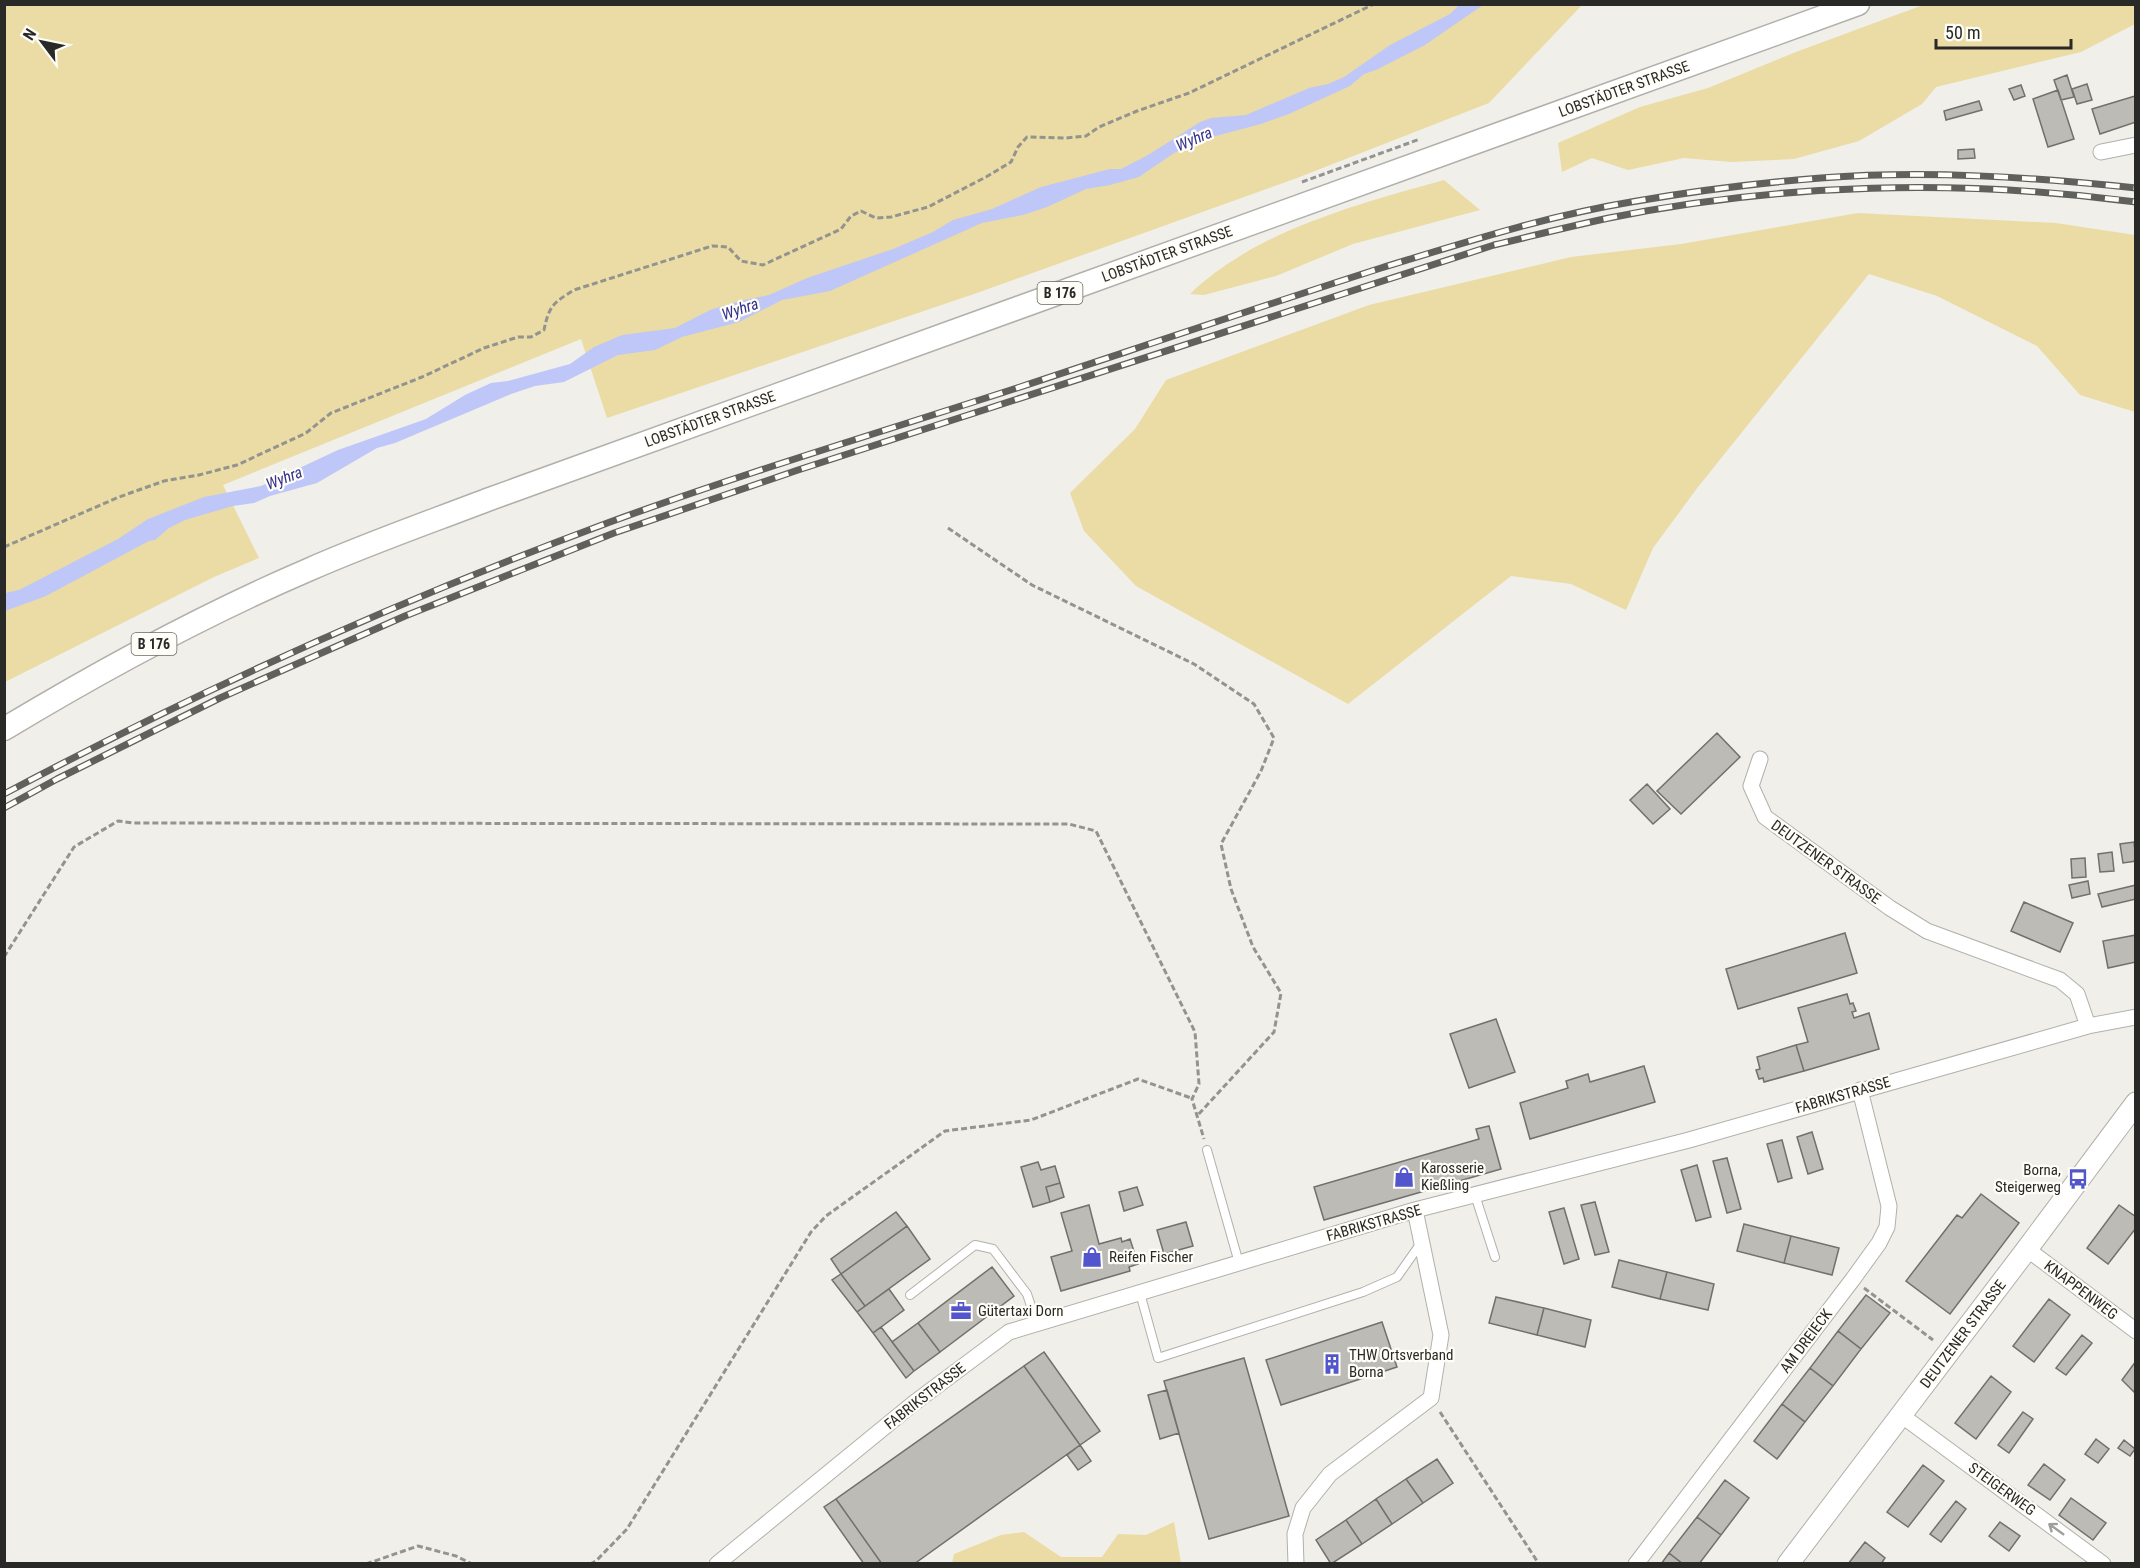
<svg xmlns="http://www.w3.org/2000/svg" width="2140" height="1568" font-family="'Roboto Condensed',sans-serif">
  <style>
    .green { fill: #eadca4 }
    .water { fill: #bfc7f8 }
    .building { fill: #bcbbb6; stroke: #71706c; stroke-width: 1.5 }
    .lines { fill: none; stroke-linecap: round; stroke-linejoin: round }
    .lane-casing { stroke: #b1b0ab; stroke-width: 10 }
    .street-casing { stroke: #b1b0ab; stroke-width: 17 }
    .secondary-casing { stroke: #b1b0ab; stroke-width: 23 }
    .primary-casing { stroke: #b1b0ab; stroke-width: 25 }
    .path { stroke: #93938f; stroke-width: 3; stroke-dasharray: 6 3; stroke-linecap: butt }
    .lane { stroke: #fff; stroke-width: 8 }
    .street { stroke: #fff; stroke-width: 15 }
    .secondary { stroke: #fff; stroke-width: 21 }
    .primary { stroke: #fff; stroke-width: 22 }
    .rail-casing { stroke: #60605d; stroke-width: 7 }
    .rail { stroke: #fefdf7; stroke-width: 4.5; stroke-dasharray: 14; stroke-linecap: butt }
    .oneway { stroke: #9f9f9e }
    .labels { text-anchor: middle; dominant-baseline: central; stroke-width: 4.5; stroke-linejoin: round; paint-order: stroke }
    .shield { fill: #fefdf7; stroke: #696965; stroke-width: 1.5 }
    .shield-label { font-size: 14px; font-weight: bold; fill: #292927 }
    .street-label { font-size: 15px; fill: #292927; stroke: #fefdf7 }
    .poi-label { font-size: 15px; fill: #292927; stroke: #fefdf7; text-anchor: start }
    .water-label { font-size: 16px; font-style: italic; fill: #33328d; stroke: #fefdf7 }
  </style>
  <rect width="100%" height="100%" fill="#f0efea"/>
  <path class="green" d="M5,5H1582L1489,103L1297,178L974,294L607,418L581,339L223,485L259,558L214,577L5,682Z
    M1923,5H2135V24L2081,52L1936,87L1922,104L1859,141L1794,159L1731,162L1684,158L1628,170L1592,158L1562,172L1558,143L1640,107L1708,88L1796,52Z
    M1444,180L1480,210L1353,244L1276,276L1204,295L1190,294C1255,231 1358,204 1444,180Z
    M1858,213L2056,223L2135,235V412L2080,395L2037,346L1937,296L1869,274L1698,487L1653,548L1626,610L1571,584L1511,576L1348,704L1136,586L1084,531L1070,493L1135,429L1166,380L1369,305L1571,257L1681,244Z
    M1174,1522L1181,1563H952L954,1554L1001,1535L1024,1532L1061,1557H1102L1118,1534L1146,1535Z"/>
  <path class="water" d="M1459,5H1483L1425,45L1376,70L1364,74L1350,86L1289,114L1261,124L1208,138L1174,153L1139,177L1110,185L1086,189L1047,207L1023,215L982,223L830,291L782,300L739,322L682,337L655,350L618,355L564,382L535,386L511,394L395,443L377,448L317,483L270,496L254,503L233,506L185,520L169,528L155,540L149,541L46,596L5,611V593L19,590L118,539L148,519L204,497L261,486L338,450L426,419L465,395L491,383L508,381L570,364L594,347L622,335L675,328L710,310L740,301L769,295L807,278L893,249L933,232L953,220L992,209L1041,187L1110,169H1121L1148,155L1200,122L1211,118L1246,115L1309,88L1328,84L1344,77L1390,45L1450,14Z"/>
  <path class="building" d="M2067,75L2074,97L2061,100L2054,80Z
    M2087,84L2092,100L2077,104L2072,89Z
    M2021,85L2025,96L2014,100L2009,89Z
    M2058,90L2074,139L2048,147L2033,99Z
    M2135,96L2136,122L2100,134L2092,109Z
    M1979,101L1982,110L1946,120L1944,111Z
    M1974,149L1975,158L1958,159V150Z
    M1717,733L1740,757L1681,814L1657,791Z
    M1647,784L1670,809L1653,824L1630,800Z
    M2134,842L2136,861L2123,863L2120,844Z
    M2112,852L2114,871L2100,872L2098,854Z
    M2085,858L2086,877L2072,878L2071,859Z
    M2088,881L2090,894L2072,898L2069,885Z
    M2136,885V899L2102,907L2098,894Z
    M2024,902L2073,923L2060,952L2011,931Z
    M1845,933L1857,973L1738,1009L1726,969Z
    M2136,935V962L2108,968L2103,941Z
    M1847,994L1850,1004L1853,1003L1856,1011L1852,1012L1854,1018L1869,1013L1879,1049L1804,1071L1796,1045L1808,1042L1798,1008Z
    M1496,1019L1515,1072L1469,1088L1450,1034Z
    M1796,1045L1804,1071L1764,1082L1763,1078L1759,1079L1756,1070L1760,1069L1757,1057Z
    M1644,1066L1655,1102L1530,1139L1520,1103L1568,1088L1566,1081L1588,1074L1590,1082Z
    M1489,1126L1501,1169L1324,1220L1314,1187L1479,1139L1476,1129Z
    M1812,1132L1823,1169L1808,1174L1797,1137Z
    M1782,1140L1792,1178L1778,1182L1767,1144Z
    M1727,1158L1741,1209L1727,1213L1713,1161Z
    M1038,1162L1041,1170L1055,1166L1060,1183L1046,1187L1050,1202L1033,1207L1021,1167Z
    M1697,1165L1711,1217L1696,1221L1681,1170Z
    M1060,1183L1064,1197L1050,1202L1046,1187Z
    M1137,1187L1143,1205L1124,1211L1119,1192Z
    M1981,1194L2019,1223L1950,1314L1906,1281L1957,1215L1962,1218Z
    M1595,1202L1609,1252L1595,1255L1581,1205Z
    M1089,1205L1099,1244L1121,1238L1122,1242L1130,1239L1138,1264L1129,1267L1130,1271L1061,1291L1051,1257L1072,1251L1061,1213Z
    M2119,1205L2136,1217V1228L2108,1264L2087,1248Z
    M1564,1208L1579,1259L1564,1264L1549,1212Z
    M896,1212L907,1226L841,1274L831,1259Z
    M1186,1222L1193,1246L1164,1254L1157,1230Z
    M1744,1224L1791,1236L1784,1263L1737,1251Z
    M907,1226L930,1259L865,1306L841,1274Z
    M1791,1236L1839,1248L1832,1275L1784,1263Z
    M1619,1260L1667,1272L1660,1299L1612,1287Z
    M992,1267L1014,1296L940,1352L918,1323Z
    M1667,1272L1714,1284L1708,1310L1660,1299Z
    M841,1274L865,1306L857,1312L832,1280Z
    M889,1289L904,1310L873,1333L857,1312Z
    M1866,1295L1890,1313L1861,1349L1838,1331Z
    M1496,1297L1544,1308L1537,1335L1489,1323Z
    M2049,1299L2070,1315L2034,1362L2013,1346Z
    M1544,1308L1591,1320L1585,1347L1537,1335Z
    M1382,1322L1397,1367L1281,1405L1266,1360Z
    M918,1323L940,1352L914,1371L892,1342Z
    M881,1327L914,1371L906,1378L873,1333Z
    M1838,1331L1861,1349L1833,1386L1810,1368Z
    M2082,1335L2092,1343L2066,1375L2056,1368Z
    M1044,1352L1100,1431L1080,1445L1024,1366Z
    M1244,1358L1289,1516L1209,1539L1164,1381Z
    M2136,1361V1390L2134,1392L2122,1380Z
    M1024,1366L1080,1445L914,1564H882L836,1499Z
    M1810,1368L1833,1386L1805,1422L1782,1404Z
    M1991,1376L2011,1392L1976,1439L1955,1423Z
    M1167,1390L1179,1433L1160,1439L1148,1395Z
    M1782,1404L1805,1422L1777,1459L1754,1441Z
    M2023,1412L2033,1419L2009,1453L1998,1445Z
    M2096,1439L2109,1449L2098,1463L2085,1454Z
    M2124,1440L2135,1449L2130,1456L2118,1448Z
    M1080,1445L1091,1461L1078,1470L1067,1455Z
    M1437,1459L1453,1483L1423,1503L1406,1479Z
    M2044,1464L2065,1480L2050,1500L2028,1485Z
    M1923,1465L1944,1481L1908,1527L1887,1512Z
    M1406,1479L1423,1503L1392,1524L1376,1499Z
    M1725,1480L1749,1498L1721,1535L1697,1517Z
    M2071,1498L2106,1523L2093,1540L2059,1515Z
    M836,1499L882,1564H864L824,1507Z
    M1376,1499L1392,1524L1362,1544L1346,1520Z
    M1956,1501L1966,1509L1941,1542L1930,1534Z
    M1697,1517L1721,1535L1699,1564H1683L1669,1553Z
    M1346,1520L1362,1544L1331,1564L1316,1540Z
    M2000,1522L2020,1536L2009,1551L1989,1536Z
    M1865,1542L1885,1558L1881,1564H1848Z
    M1669,1553L1683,1564H1661Z"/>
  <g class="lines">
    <g class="lane-casing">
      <path id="lane" d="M1207,1150L1239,1263
        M1475,1195L1495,1257
        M1140,1293L1158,1358L1363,1292L1397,1277L1421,1243
        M910,1295L975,1245L993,1249L1027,1294L1037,1324"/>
    </g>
    <g class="street-casing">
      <path id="street" d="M2101,152L2136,145
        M1760,759L1751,786L1765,817L1890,908L1927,931L2060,980L2077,994L2088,1026
        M2027,1249L2136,1331
        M1901,1415L2103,1564
        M717,1564L914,1403L1009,1332L1415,1210L1689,1140L2088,1026L2136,1017
        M1296,1564L1295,1534L1303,1508L1330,1474L1431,1398L1441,1335L1415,1210
        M1636,1564L1853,1279L1879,1243L1887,1227L1889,1206L1860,1090"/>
    </g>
    <g class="secondary-casing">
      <path id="secondary" d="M1788,1564L2027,1249L2136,1103"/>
    </g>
    <g class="primary-casing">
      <path id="primary" d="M4,729C102,670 203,615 308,570C367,544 427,523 487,500L1858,4"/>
    </g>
    <path class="path" d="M1302,182L1420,139
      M948,528L1032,585L1194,664L1254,704L1274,738L1261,771L1221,844L1231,889L1253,947L1281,993L1274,1032L1197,1116
      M4,547L119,497L164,481L199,475L237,465L306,433L331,413L422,377L484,348L518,337H531L544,330C549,306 553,303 574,290L712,246L728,247L741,261L763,265L841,229L851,216L861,211L876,218L891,217L928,207L986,177L1011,162L1018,147L1027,137L1066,138L1086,136L1099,127L1137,111L1189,93L1374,4
      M4,957L74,847L118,821L133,823L1069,824L1096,831L1195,1032L1199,1084L1192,1099L1204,1139
      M1864,1288L1933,1340
      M1440,1412L1539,1564
      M366,1564L418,1546L456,1556L472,1564
      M590,1564L596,1561L627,1529L811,1232L826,1216L945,1131L1031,1120L1138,1079L1191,1098"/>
    <use href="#lane" class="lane"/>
    <use href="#street" class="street"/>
    <use href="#secondary" class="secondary"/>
    <use href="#primary" class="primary"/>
    <g class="rail-casing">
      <path id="rail" d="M4,794C200,690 402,599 610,522C744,473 881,432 1017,388C1138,348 1259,307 1381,268C1463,243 1546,216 1631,202C1694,191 1757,183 1821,178C1925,170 2031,177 2136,188
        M4,808L57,779L220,698L405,616L614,533L798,470L1494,245C1532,236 1571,226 1609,218C1781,183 1962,179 2136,202"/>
    </g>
    <use href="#rail" class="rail"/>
  </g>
  <defs><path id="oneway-shaft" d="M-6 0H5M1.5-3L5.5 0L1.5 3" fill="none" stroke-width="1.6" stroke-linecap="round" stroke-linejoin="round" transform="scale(1.5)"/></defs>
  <use class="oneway" href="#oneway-shaft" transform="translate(2056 1529) rotate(-144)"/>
  <defs>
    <g id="shop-bare" transform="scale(1.62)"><path d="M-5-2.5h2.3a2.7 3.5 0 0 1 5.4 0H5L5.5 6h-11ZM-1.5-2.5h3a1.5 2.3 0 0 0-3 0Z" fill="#5255cb" stroke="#fefdf7" stroke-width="2.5" paint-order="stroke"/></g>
    <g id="bus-bare" transform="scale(1.62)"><path d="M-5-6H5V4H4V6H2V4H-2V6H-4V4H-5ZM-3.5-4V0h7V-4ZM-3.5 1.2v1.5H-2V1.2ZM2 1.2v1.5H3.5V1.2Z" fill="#5255cb" stroke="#fefdf7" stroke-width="2.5" paint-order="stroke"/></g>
    <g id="office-bare" transform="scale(1.62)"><path d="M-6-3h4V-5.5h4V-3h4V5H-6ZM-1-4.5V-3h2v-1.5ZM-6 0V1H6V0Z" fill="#5255cb" stroke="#fefdf7" stroke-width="2.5" paint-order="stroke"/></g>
    <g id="building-bare" transform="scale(1.62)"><path d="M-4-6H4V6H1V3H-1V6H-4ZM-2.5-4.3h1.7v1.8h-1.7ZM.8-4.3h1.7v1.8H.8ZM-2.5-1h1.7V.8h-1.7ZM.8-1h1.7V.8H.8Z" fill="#5255cb" stroke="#fefdf7" stroke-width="2.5" paint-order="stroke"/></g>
  </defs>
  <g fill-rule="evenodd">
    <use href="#shop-bare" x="1404" y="1177"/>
    <use href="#bus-bare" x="2078" y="1179"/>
    <use href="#shop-bare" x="1092" y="1257"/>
    <use href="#office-bare" x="961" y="1311"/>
    <use href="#building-bare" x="1332" y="1364"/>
  </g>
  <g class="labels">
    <g class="shield">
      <rect x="1037.5" y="282" width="45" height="22" rx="4.5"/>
      <rect x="131.5" y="633" width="45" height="22" rx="4.5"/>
    </g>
    <g class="shield-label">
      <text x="1060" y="293">B 176</text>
      <text x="154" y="644">B 176</text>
    </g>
    <g class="street-label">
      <text transform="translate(1624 89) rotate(-20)">LOBSTÄDTER STRASSE</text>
      <text transform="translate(1167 254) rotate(-20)">LOBSTÄDTER STRASSE</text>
      <text transform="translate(710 419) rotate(-20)">LOBSTÄDTER STRASSE</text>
      <text transform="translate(1826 862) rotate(36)">DEUTZENER STRASSE</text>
      <text transform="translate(1843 1095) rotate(-16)">FABRIKSTRASSE</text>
      <text transform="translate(1374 1223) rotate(-16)">FABRIKSTRASSE</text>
      <text transform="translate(2081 1290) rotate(37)">KNAPPENWEG</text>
      <text transform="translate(1963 1334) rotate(-53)">DEUTZENER STRASSE</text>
      <text transform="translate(1806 1341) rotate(-53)">AM DREIECK</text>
      <text transform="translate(925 1396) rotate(-38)">FABRIKSTRASSE</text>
      <text transform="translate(2002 1489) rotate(36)">STEIGERWEG</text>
    </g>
    <g class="poi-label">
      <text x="1421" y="1168">Karosserie<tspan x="1421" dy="17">Kießling</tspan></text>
      <text x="2061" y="1170" text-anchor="end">Borna,<tspan x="2061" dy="17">Steigerweg</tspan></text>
      <text x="1109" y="1257">Reifen Fischer</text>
      <text x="978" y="1311">Gütertaxi Dorn</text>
      <text x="1349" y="1355">THW Ortsverband<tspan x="1349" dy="17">Borna</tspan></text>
    </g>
    <g class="water-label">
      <text transform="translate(1194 139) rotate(-23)">Wyhra</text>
      <text transform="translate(740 309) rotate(-19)">Wyhra</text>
      <text transform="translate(284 478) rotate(-21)">Wyhra</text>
    </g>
  </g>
  <rect width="2140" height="1568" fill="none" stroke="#292927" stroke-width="12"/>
  <g transform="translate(42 42) rotate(302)" stroke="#fefdf7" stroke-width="4.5" paint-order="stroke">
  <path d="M0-4.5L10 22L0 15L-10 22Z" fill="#292927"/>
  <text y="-9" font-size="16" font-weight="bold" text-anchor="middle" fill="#292927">N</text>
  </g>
  <path d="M1936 39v9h135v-9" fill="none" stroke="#292927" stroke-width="3"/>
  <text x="1945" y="39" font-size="18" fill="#292927" stroke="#fefdf7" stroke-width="4.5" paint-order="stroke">50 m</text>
</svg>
